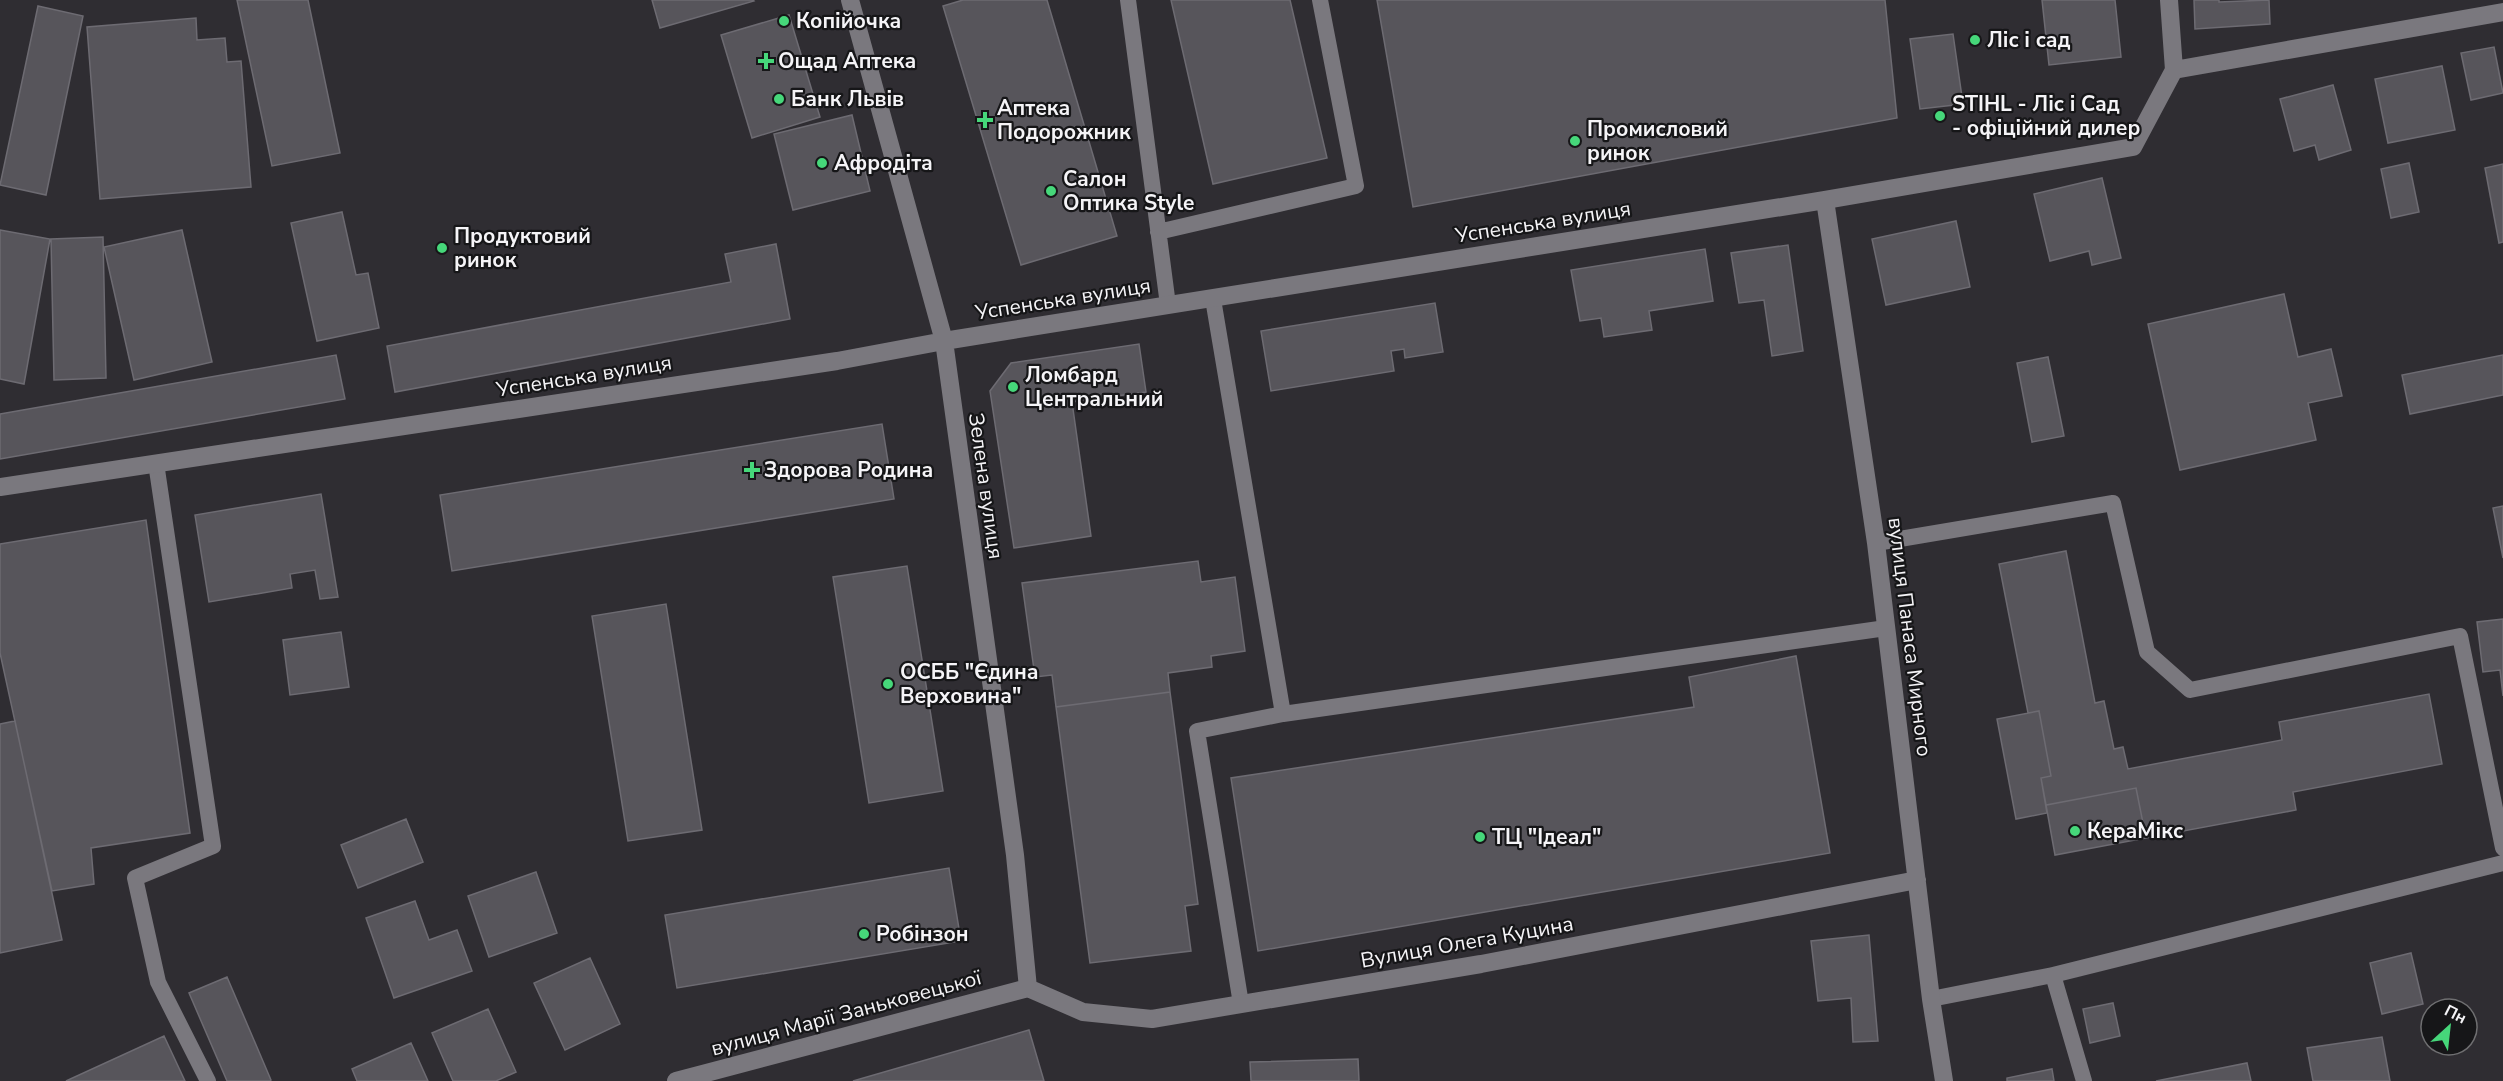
<svg xmlns="http://www.w3.org/2000/svg" width="2503" height="1081" font-family="'Nunito Sans',sans-serif">
  <style>
    .building { fill: #57555b; stroke: #6d6b72; stroke-width: 1.5 }
    .lines { fill: none; stroke-linecap: round; stroke-linejoin: round }
    .lane { stroke: #7a787e; stroke-width: 16 }
    .street { stroke: #7a787e; stroke-width: 18 }
    .poi-dot { fill: #46d77a; stroke: #161618; stroke-width: 2 }
    .labels { text-anchor: middle; dominant-baseline: central; stroke-width: 4.5; stroke-linejoin: round; paint-order: stroke }
    .poi-label { font-size: 21px; font-weight: bold; fill: #f5f4f7; stroke: #161618; text-anchor: start }
    .street-label { font-size: 21px; fill: #f5f4f7; stroke: #161618 }
  </style>
  <rect width="100%" height="100%" fill="#2f2d32"/>
  <path class="building" d="M237,0H308L340,153L272,166Z
    M652,0H753L754,1L660,28Z
    M963,0H1047L1117,236L1021,265L943,6Z
    M1171,0H1290L1327,158L1213,184Z
    M1377,0H1885L1897,118L1413,207Z
    M2042,0H2115L2121,57L2049,65Z
    M2194,0H2219V2L2269,0L2270,24L2195,29Z
    M38,6L83,16L46,195L0,185Z
    M789,15L820,117L752,138L721,35Z
    M196,18L197,40L225,38L227,62L241,61L251,187L100,199L87,27Z
    M1953,34L1963,104L1920,109L1910,39Z
    M2494,47L2503,93L2471,100L2461,53Z
    M2442,66L2455,130L2388,143L2375,79Z
    M2333,85L2351,150L2319,160L2315,145L2294,151L2280,99Z
    M852,115L870,191L793,210L774,134Z
    M2409,163L2419,212L2391,218L2381,169Z
    M2503,164V242L2499,243L2485,168Z
    M2102,178L2121,258L2092,265L2089,251L2050,261L2034,194Z
    M342,212L356,275L368,273L379,328L317,341L291,223Z
    M1956,221L1970,287L1886,305L1872,239Z
    M0,230L50,239L24,384L0,379Z
    M182,230L212,362L134,380L104,247Z
    M103,237L106,378L54,380L51,239Z
    M776,244L790,319L395,392L387,346L731,282L725,254Z
    M1788,245L1803,351L1772,356L1764,300L1739,303L1731,253Z
    M1705,249L1713,301L1649,311L1652,330L1604,337L1601,318L1580,321L1571,270Z
    M2284,294L2298,357L2331,349L2342,396L2308,403L2316,440L2180,470L2148,324Z
    M1435,303L1443,352L1405,358L1404,349L1391,351L1394,371L1271,391L1261,331Z
    M1139,344L1146,392L1072,402L1091,536L1014,548L990,391L1011,363Z
    M336,355L345,399L0,459V414Z
    M2503,355V395L2410,414L2402,375Z
    M2048,357L2064,436L2032,442L2017,363Z
    M882,424L894,499L452,571L440,495Z
    M321,494L338,597L320,599L315,570L290,574L292,588L209,602L195,515Z
    M2503,506V558L2493,508Z
    M146,520L190,833L91,848L94,884L52,891L0,653V544Z
    M2066,551L2095,703L2104,701L2114,749L2123,747L2128,769L2282,740L2279,722L2429,694L2442,764L2293,792L2296,810L2146,838L2136,788L2046,805L2041,778L2051,776L2039,711L2028,713L1999,564Z
    M1198,561L1201,582L1235,577L1245,651L1211,656L1212,667L1168,673L1170,692L1056,707L1052,675L1035,677L1022,583Z
    M907,566L943,791L869,803L833,577Z
    M666,604L702,830L628,841L592,616Z
    M2503,619V696L2500,670L2483,672L2477,622Z
    M341,632L349,687L290,695L283,640Z
    M1796,656L1830,853L1258,951L1231,778L1694,707L1689,677Z
    M1170,692L1198,904L1185,906L1191,951L1090,963L1056,707Z
    M2039,711L2051,776L2041,778L2047,813L2016,819L1997,719Z
    M15,721L62,940L0,953V724Z
    M2136,788L2146,838L2055,855L2046,805Z
    M406,819L423,862L358,888L341,845Z
    M949,868L961,941L677,988L665,915Z
    M536,872L557,933L489,957L468,896Z
    M415,901L429,940L457,930L472,971L394,998L366,918Z
    M1869,935L1878,1041L1853,1042L1851,998L1818,1001L1811,941Z
    M2411,953L2423,1004L2382,1014L2370,963Z
    M590,958L620,1024L565,1050L534,983Z
    M227,977L271,1080L270,1081H227L189,993Z
    M2113,1003L2120,1036L2090,1043L2083,1009Z
    M488,1009L516,1072L496,1081H453L432,1033Z
    M1029,1030L1044,1081H853Z
    M164,1036L185,1081H66Z
    M2382,1037L2390,1081H2313L2307,1048Z
    M411,1043L428,1081H357L352,1069Z
    M1358,1059L1359,1081H1251L1250,1062Z
    M2247,1063L2251,1081H2156Z
    M2052,1069L2054,1081H2007V1078Z"/>
  <g class="lines">
    <path class="lane" d="M1128,0L1168,305
      M1158,232L1356,186L1320,0
      M1213,299L1283,714L1886,628
      M156,463L213,846L135,878L158,982L208,1081
      M1876,543L2113,503L2147,652L2190,690L2460,636L2503,848
      M2053,975L2084,1081
      M1931,999L2053,975L2503,863
      M1241,1004L1197,731L1283,714"/>
    <path class="street" d="M850,0L944,341L1015,855L1028,988
      M2174,70L2503,12
      M1825,200L1876,543L1931,999L1944,1081
      M0,487L837,361L944,341L1825,200L2133,147L2174,70L2169,0
      M1028,988L1083,1012L1152,1019L1481,964L1917,880
      M676,1081L1028,988"/>
  </g>
  <g class="poi-dot">
    <circle cx="784" cy="21" r="6"/>
    <circle cx="1975" cy="40" r="6"/>
    <path d="M763 52h6v6h6v6h-6v6h-6v-6h-6v-6h6z"/>
    <circle cx="779" cy="99" r="6"/>
    <circle cx="1940" cy="116" r="6"/>
    <path d="M982 111h6v6h6v6h-6v6h-6v-6h-6v-6h6z"/>
    <circle cx="1575" cy="141" r="6"/>
    <circle cx="822" cy="163" r="6"/>
    <circle cx="1051" cy="191" r="6"/>
    <circle cx="442" cy="248" r="6"/>
    <circle cx="1013" cy="387" r="6"/>
    <path d="M749 461h6v6h6v6h-6v6h-6v-6h-6v-6h6z"/>
    <circle cx="888" cy="684" r="6"/>
    <circle cx="2075" cy="831" r="6"/>
    <circle cx="1480" cy="837" r="6"/>
    <circle cx="864" cy="934" r="6"/>
  </g>
  <g class="labels">
    <g class="poi-label">
      <text x="796" y="21">Копійочка</text>
      <text x="1987" y="40">Ліс і сад</text>
      <text x="778" y="61">Ощад Аптека</text>
      <text x="791" y="99">Банк Львів</text>
      <text x="1952" y="104">STIHL - Ліс і Сад<tspan x="1952" dy="24">- офіційний дилер</tspan></text>
      <text x="997" y="108">Аптека<tspan x="997" dy="24">Подорожник</tspan></text>
      <text x="1587" y="129">Промисловий<tspan x="1587" dy="24">ринок</tspan></text>
      <text x="834" y="163">Афродіта</text>
      <text x="1063" y="179">Салон<tspan x="1063" dy="24">Оптика Style</tspan></text>
      <text x="454" y="236">Продуктовий<tspan x="454" dy="24">ринок</tspan></text>
      <text x="1025" y="375">Ломбард<tspan x="1025" dy="24">Центральний</tspan></text>
      <text x="764" y="470">Здорова Родина</text>
      <text x="900" y="672">ОСББ "Єдина<tspan x="900" dy="24">Верховина"</tspan></text>
      <text x="2087" y="831">КераМікс</text>
      <text x="1492" y="837">ТЦ "Ідеал"</text>
      <text x="876" y="934">Робінзон</text>
    </g>
    <g class="street-label">
      <text transform="translate(1543 222) rotate(-9)">Успенська вулиця</text>
      <text transform="translate(1063 299) rotate(-9)">Успенська вулиця</text>
      <text transform="translate(584 376) rotate(-9)">Успенська вулиця</text>
      <text transform="translate(986 486) rotate(82)">Зелена вулиця</text>
      <text transform="translate(1910 637) rotate(83)">вулиця Панаса Мирного</text>
      <text transform="translate(1467 942) rotate(-10)">Вулиця Олега Куцина</text>
      <text transform="translate(846 1013) rotate(-15)">вулиця Марії Заньковецької</text>
    </g>
  </g>
  <g transform="translate(2449 1027) rotate(27)"><circle r="28" fill="#161618" stroke="#6f6f71" stroke-width="1.5"/>
  <path d="M0-4.5L10 22L0 15L-10 22Z" fill="#46d77a"/>
  <text y="-9" font-size="16" font-weight="bold" text-anchor="middle" fill="#f5f4f7">Пн</text>
  </g>
</svg>
